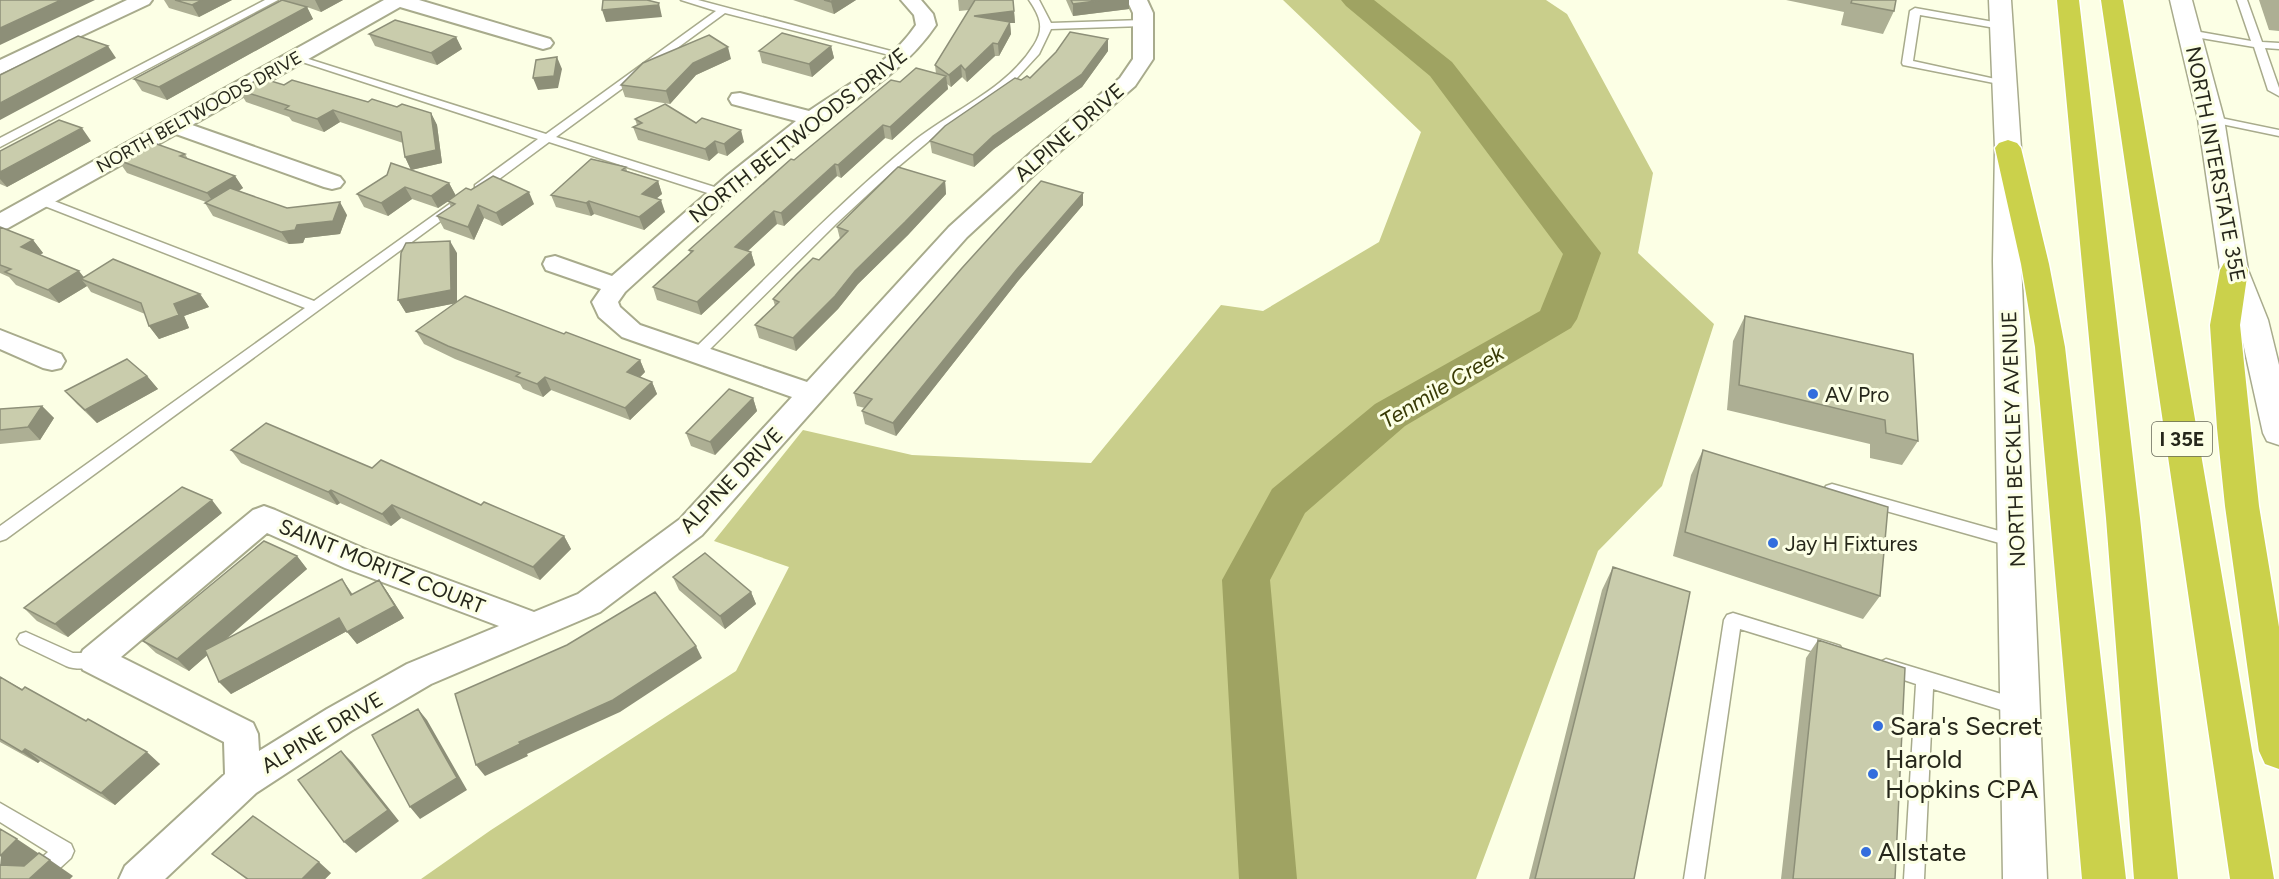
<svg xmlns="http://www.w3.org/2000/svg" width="2279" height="879" font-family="Figtree,sans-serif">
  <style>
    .forest { fill: #c9ce8b }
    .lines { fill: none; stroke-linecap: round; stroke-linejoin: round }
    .river { fill: #9fa362; fill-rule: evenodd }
    .service-casing { stroke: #a8ab8c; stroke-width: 3 }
    .minor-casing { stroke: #a8ab8c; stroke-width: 4 }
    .secondary-casing { stroke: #a8ab8c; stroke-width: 3 }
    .motorway-casing { stroke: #fff; stroke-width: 3 }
    .service { fill: #fff; fill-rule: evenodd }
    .minor { fill: #fff; fill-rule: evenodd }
    .secondary { fill: #fff; fill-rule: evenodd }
    .motorway { fill: #cbd14b; fill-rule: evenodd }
    .wall { fill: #adaf94 }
    .shaded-wall { fill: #8d8f78 }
    .building { fill: #c9ccac; stroke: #8d8f78; stroke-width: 1.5 }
    .poi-dot { fill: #346edd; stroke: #fcffe5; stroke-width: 2 }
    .labels { text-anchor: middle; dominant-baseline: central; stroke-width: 6; stroke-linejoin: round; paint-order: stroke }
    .far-street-label { font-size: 18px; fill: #26271b; stroke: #fcffe5 }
    .shield { fill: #fcffe5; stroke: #666858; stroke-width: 1.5 }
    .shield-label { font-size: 20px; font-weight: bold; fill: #26271b }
    .street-label { font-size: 21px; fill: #26271b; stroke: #fcffe5 }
    .poi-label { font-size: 21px; fill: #26271b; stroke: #fcffe5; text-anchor: start }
    .water-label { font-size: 22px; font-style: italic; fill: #393b05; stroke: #fcffe5 }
    .near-poi-label { font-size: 26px; fill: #26271b; stroke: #fcffe5; text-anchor: start }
  </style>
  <rect width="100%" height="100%" fill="#fcffe5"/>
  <path class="forest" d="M1283,0H1546L1567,14L1653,173L1638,253L1714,324L1662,486L1598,551L1476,879H421L491,830L736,671L789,567L714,541L803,430L912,455L1091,463L1221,305L1263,311L1379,242L1421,132Z"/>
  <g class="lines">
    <path class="river" d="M1341,0H1374L1452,62L1601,253L1577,319L1571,328L1405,426L1305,513L1270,580L1297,879H1239L1222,580L1272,489L1375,404L1540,311L1563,254L1430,76L1346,6Z"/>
    <g class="service-casing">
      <path id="service" d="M265,0H278L0,147V138Z
        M681,0H698L906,55L901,58L725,13L556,137L724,190V196L720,197L549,142L483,191H475V185L538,139L290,58L291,56H299L546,134L716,11Z
        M1029,0H1039L1051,23L1143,20L1148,23L1143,26L1051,29L1039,54L1015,80L936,135L893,171L837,223L702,357H692L690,354L692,351C765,280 835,206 914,141C953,110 1007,89 1034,45C1045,28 1040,16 1029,0Z
        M2237,0H2247L2262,42L2279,43V49L2265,48L2279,88V96L2268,90L2254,47L2189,36L2184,33L2189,30L2251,41Z
        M1915,8L2005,24L2006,26L2001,29L1920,15L1913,61L2009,82V86L1903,65L1902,63L1910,11Z
        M2211,116L2279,130V136L2207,121V117Z
        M41,196L314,301L451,203L455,202L461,206L6,539L0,541V526L305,308L37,203L35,200Z
        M1832,484L2017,536L2023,538L2025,542L2023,546L2017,548L1826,494L1824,490L1826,486Z
        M1733,613L1834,644L1840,646L1843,651L1840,656L1834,658L1740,629L1704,879H1684L1724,620L1727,615Z
        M26,632L73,653H95L101,655L104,660L101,665C91,669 76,670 66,666L20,644L17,639L20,634Z
        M1886,659L2018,699L2024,701L2027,707L2024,713L2018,715L1933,689L1924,879H1904L1916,684L1880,672L1877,667L1880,662Z
        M0,803L71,844L74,851L71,858L48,879H23L26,872L48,852L0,822Z"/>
    </g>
    <g class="minor-casing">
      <path id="minor" d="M127,0H152L149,4L0,74V60Z
        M384,0H419L550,39L553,43L550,47L543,49L400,7L192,125L340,177L344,182L340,187L332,189L324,187L176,134L8,228L0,230V213Z
        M901,0H921L933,14L936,25C902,76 845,104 797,142C737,189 681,241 625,292L618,302L620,307L640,325L807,382L949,227L1034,150L1120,78L1133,59V13L1127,0H1147L1153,13V59L1135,86L1050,160L967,237L702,535L600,612L431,684L351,731L256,793L165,879H119L125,866L225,774L224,742L83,670L78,660L83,650L253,510L264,506L275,510L367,550L534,612L578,594L680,519L792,397L622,337L599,317L592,302L601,289L546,270L543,264L546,258L555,256L612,276L728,175L796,121L732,104L729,99L732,94L740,93L809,111C846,85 890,64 916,25L914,15ZM267,533L345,568L499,626L407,664L327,709L259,751L258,734L253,723L121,657Z
        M0,330L61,354L65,361L61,368L52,370L43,368L0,349Z"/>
    </g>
    <g class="secondary-casing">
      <path id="secondary" d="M1989,0H2011L2021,148V261L2047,879H2003L1993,261L1995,148Z
        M2170,0H2192L2224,119L2248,270L2268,320L2279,365V445L2267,441L2263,433L2238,320L2220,270L2198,119Z"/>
    </g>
    <g class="motorway-casing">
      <path id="motorway" d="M2057,0H2079L2140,518L2178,879H2134L2106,518Z
        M2101,0H2123L2274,879H2230Z
        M2008,140L2017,143L2021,148L2049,264L2065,347L2126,879H2082L2035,347L2021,264L1995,148L1999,143Z
        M2234,261L2244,263L2248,270L2240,325L2259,506L2279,627V769L2265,764L2259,751L2225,506L2217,428L2210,325L2220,270L2224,263Z"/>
    </g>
    <use href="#service" class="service"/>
    <use href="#minor" class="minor"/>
    <use href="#secondary" class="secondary"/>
    <use href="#motorway" class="motorway"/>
  </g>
  <path class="wall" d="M164,0H232L199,17L169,8Z
    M283,0H343L321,12L307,7L313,19L167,100L142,91L134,79Z
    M793,0H856L834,14Z
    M958,0H1013L1015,23H1010L1011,34L999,56H995L967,82L962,77L951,87L947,84L948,89L892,140L885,138L841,178L837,176L784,226L777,224L748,251L751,252L755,265L701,315L657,300L653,287L690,253L689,250L794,160L900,82L936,74L935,65L969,10L959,11Z
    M1066,0H1129V9L1073,16Z
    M1786,0H1896L1894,11L1883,34L1841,25L1844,12Z
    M2259,0H2279V31L2269,30Z
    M369,34L456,37L462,49L437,65L375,46Z
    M831,46L834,58L812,77L762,63L759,51Z
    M1108,51L1082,87L994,149L974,167L932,153L930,141L1021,80Z
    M731,59L696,75L670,104L625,97L621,85Z
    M284,85L397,107L431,113L437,125L442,163L411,170L405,157L403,143L340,122L324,132L292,121L289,117L246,102L239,90Z
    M635,119L696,123L744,142L727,156L718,153L709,161L638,140L633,127L637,125Z
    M91,141L7,187L0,184V151Z
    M185,154L188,159L235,176L243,188L239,191L287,208L347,215L340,234L305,238L303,243L289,244L213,216L205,203L206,202L127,173L118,160Z
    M626,167L627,171L658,181L662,194L657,198L665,212L644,230L594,214L591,216L556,207L551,195Z
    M387,175L449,183L456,196L438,208L412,199L388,216L364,207L357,194Z
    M945,181L946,194L908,235L858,284L838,309L796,351L759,338L755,325L775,306L773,299L819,260L840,239L837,227Z
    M471,190L534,204L502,226L484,218L474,240L444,229L437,216L451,207L448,201Z
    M1083,193V205L1018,281L896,436L865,424L862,411L865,408L857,406L854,393Z
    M0,227L33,240L43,253L40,255L84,277L200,294L209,307L184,316L189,328L159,339L149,326L145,314L91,292L87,286L59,303L16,285L9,277L0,273Z
    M457,253V302L564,334L640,360L645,372L640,377L652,382L657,394L630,420L551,390L543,397L523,389L520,384L455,359L424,344L416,331L456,303L406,313L398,300Z
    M1745,316L1918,441L1902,465L1870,458V444L1727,410L1733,341Z
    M147,376L158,389L97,423L77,404L65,391Z
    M753,398L757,411L715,455L691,446L686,433Z
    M42,406L54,418L40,440L0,444V409Z
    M231,450L372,468L481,505L564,536L571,549L540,580L401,518L391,526L340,503L337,505L241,463Z
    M1703,450L1880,596L1863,619L1673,556L1691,475Z
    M222,513L68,637L37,621L24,608Z
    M297,556L307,569L224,641L353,594L379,580L388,593L404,618L357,644L347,631L231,694L207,655L189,671L156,653L143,641Z
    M1613,567L1634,879H1529L1602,590Z
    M673,577L751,592L756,604L725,629L679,590Z
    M1818,640L1895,879H1781L1806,658Z
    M0,677L160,764L115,805L40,761L38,763L0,742Z
    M212,854L331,873L325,879H246Z"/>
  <path class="shaded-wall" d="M61,0H95L0,45V28Z
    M202,0H232L199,17L192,5Z
    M315,0H343L321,12Z
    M835,0H856L834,14L831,2Z
    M1103,0H1129V9L1073,16V4Z
    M659,3L662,17L606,22L602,10Z
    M307,7L313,19L167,100L159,87Z
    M1014,11L1015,23H1010L1011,34L999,56L998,44L974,16Z
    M456,37L462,49L437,65L431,53Z
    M1108,39V51L1082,87L994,149L974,167L973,155L993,136Z
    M993,43L995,56L967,82L965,70Z
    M108,46L116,58L0,120V103Z
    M831,46L834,58L812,77L809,64Z
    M728,47L731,59L696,75L670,104L666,91L693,63Z
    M557,57L562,69L558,88L538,90L533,78Z
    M961,65L962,77L951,87L949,75Z
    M946,76L948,89L892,140L890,127Z
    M333,110L340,122L324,132L317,119Z
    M431,113L437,125L442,163L411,170L405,157Z
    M883,125L885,138L841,178L838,165Z
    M82,128L91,141L7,187L0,179V172Z
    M741,130L744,142L727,156L724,144Z
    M715,141L718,153L709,161L705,149Z
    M835,164L837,176L784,226L781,213Z
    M235,176L243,188L215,205L207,193Z
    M658,181L662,194L647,206L642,194Z
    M945,181L946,194L908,235L858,284L838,309L796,351L793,338L855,271Z
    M449,183L456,196L438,208L431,196Z
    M405,187L412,199L388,216L381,203Z
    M529,192L534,204L502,226L496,213Z
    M1083,193V205L1018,281L896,436L893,423L1017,269Z
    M661,200L665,212L644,230L639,217Z
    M589,201L594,214L591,216L586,203Z
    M340,202L347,215L340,234L305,238L303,243L289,244L281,232L297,225Z
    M478,205L484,218L474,240L468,227Z
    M774,211L777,224L739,259L735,247Z
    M33,240L43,253L31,260L21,247Z
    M450,241L457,253V303L406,313L398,300Z
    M751,252L755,265L701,315L697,302Z
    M79,271L87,281L81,279L87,286L59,303L48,290Z
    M200,294L209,307L184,316L189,328L159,339L149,326L174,304Z
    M640,360L645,372L632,385L627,372Z
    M147,376L158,389L97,423L85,410Z
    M545,377L551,390L543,397L537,384Z
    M652,382L657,394L630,420L625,408Z
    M753,398L757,411L715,455L710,442Z
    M42,406L54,418L40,440L28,427Z
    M331,490L340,503L337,505L328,492Z
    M212,500L222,513L68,637L55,624Z
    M392,505L401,518L391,526L382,514Z
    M564,536L571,549L540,580L533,567Z
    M297,556L307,569L189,671L177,659Z
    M342,579L351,592L361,607L351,595Z
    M379,580L388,593L404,618L357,644L347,632Z
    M751,592L756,604L725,629L720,616Z
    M339,618L349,630L231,694L219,682Z
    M696,646L702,658L620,712L527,754L528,756L485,776L476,765Z
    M418,709L427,720L467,790L420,819L410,807Z
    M25,749L40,761L38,763L22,752Z
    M341,751L352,762L399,821L356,853L344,842Z
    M147,752L160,764L115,805L101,793Z
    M17,839L41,855L22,879L0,867L1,855Z
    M50,860L73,876L70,879H29Z
    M319,862L331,873L325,879H302Z"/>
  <path class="building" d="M0,0H61L0,28Z
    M175,0H202L192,5Z
    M282,0L307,7L159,87L134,79Z
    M603,0H647L659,3L658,5L602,10Z
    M824,0H835L831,2Z
    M975,0H1013L1014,11L974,16L1010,22L998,44L993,43L965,70L961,65L949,75L935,65Z
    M1071,0H1103L1073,4Z
    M1852,0H1896L1894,11L1851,3Z
    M395,20L456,37L431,53L369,34Z
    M1070,32L1108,39L1082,74L993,136L973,155L930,141L945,126L1015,78L1021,80L1027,76L1030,78L1056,52Z
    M782,33L831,46L809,64L759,51Z
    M709,35L728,47L693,63L666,91L621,85L643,63Z
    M78,36L108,46L0,103V75Z
    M557,57L554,76L533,78L536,60Z
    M916,68L946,76L890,127L883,125L838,165L835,164L781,213L774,211L735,247L751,252L697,302L653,287L693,251L689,250L791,159L794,160L891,80L900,82Z
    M261,78L284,85L292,80L368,102L372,99L397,107L402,104L431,113L436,150L405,157L401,132L333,110L317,119L285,109L289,106L239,90Z
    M665,104L696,123L702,118L741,130L724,144L715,141L705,149L633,127L642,123L635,119Z
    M59,120L82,128L0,172V151Z
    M151,142L185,154L180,156L235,176L207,193L118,160Z
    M591,159L626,167L622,170L658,181L642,194L661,200L639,217L589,201L586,203L551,195Z
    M391,163L449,183L431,196L405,187L381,203L357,194L387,175Z
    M898,167L945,181L905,222L855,271L835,296L793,338L755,325L779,302L773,299L796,275L813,258L819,260L848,231L837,227Z
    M493,176L529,192L496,213L478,205L468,227L437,216L455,204L448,201L466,188L471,190Z
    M1041,181L1083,193L1017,269L893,423L862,411L872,399L854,393L962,268Z
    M230,188L287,208L340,202L333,221L297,225L295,230L281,232L205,203Z
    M0,227L33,240L21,247L79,271L48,290L5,272L11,269L0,265Z
    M450,241L451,290L398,300L401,253L406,243Z
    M113,259L200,294L174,304L179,315L149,326L141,303L81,279Z
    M465,296L564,334L566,332L640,360L627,372L652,382L625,408L545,377L537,384L516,376L520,373L448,346L416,331Z
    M1745,316L1913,354L1918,441L1886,433L1885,420L1739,385Z
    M127,359L147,376L85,410L65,391Z
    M729,389L753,398L710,442L686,433Z
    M42,406L28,427L0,430V409Z
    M266,423L372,468L381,460L481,505L484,502L564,536L533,567L392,505L382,514L331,490L328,492L231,450Z
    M1703,450L1888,507L1880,596L1685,532Z
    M182,487L212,500L55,624L24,608Z
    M264,541L297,556L177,659L143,641Z
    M705,553L751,592L720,616L673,577Z
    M1613,567L1690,592L1634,879H1535Z
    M342,579L351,595L379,580L395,606L347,632L339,618L219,682L205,650Z
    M655,592L696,646L613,700L519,742L520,744L476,765L455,694L567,645Z
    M1818,640L1905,668L1895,879H1793Z
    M0,677L22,690L25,687L86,721L88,719L147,752L101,793L25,749L22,752L0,739Z
    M418,709L457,778L410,807L372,735Z
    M341,751L388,810L344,842L298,780Z
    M253,816L319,862L302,879H248L212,854Z
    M0,829L17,839L0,856Z
    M39,853L50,860L29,879H0V865L24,866Z"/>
  <g class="poi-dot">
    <circle cx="1813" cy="394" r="6"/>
    <circle cx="1773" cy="543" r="6"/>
    <circle cx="1878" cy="726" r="6"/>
    <circle cx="1873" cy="774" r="6"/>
    <circle cx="1866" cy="852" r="6"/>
  </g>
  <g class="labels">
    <g class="far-street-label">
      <text transform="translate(199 112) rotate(-29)">NORTH BELTWOODS DRIVE</text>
    </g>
    <rect class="shield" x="2152" y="422" width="60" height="34" rx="4.5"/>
    <g class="shield-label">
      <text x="2182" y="439">I 35E</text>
    </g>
    <g class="street-label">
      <text transform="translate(1069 132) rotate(-41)">ALPINE DRIVE</text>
      <text transform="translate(798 135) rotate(-38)">NORTH BELTWOODS DRIVE</text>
      <text transform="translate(2216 164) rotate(79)">NORTH INTERSTATE 35E</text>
      <text transform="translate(2013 439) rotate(-92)">NORTH BECKLEY AVENUE</text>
      <text transform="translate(731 480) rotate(-46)">ALPINE DRIVE</text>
      <text transform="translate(382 566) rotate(22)">SAINT MORITZ COURT</text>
      <text transform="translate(322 732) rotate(-31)">ALPINE DRIVE</text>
    </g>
    <g class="poi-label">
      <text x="1825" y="394">AV Pro</text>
      <text x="1785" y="543">Jay H Fixtures</text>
    </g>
    <g class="water-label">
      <text transform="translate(1442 387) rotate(-31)">Tenmile Creek</text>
    </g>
    <g class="near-poi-label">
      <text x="1890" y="726">Sara's Secret</text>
      <text x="1885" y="759">Harold<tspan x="1885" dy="30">Hopkins CPA</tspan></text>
      <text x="1878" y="852">Allstate</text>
    </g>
  </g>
</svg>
